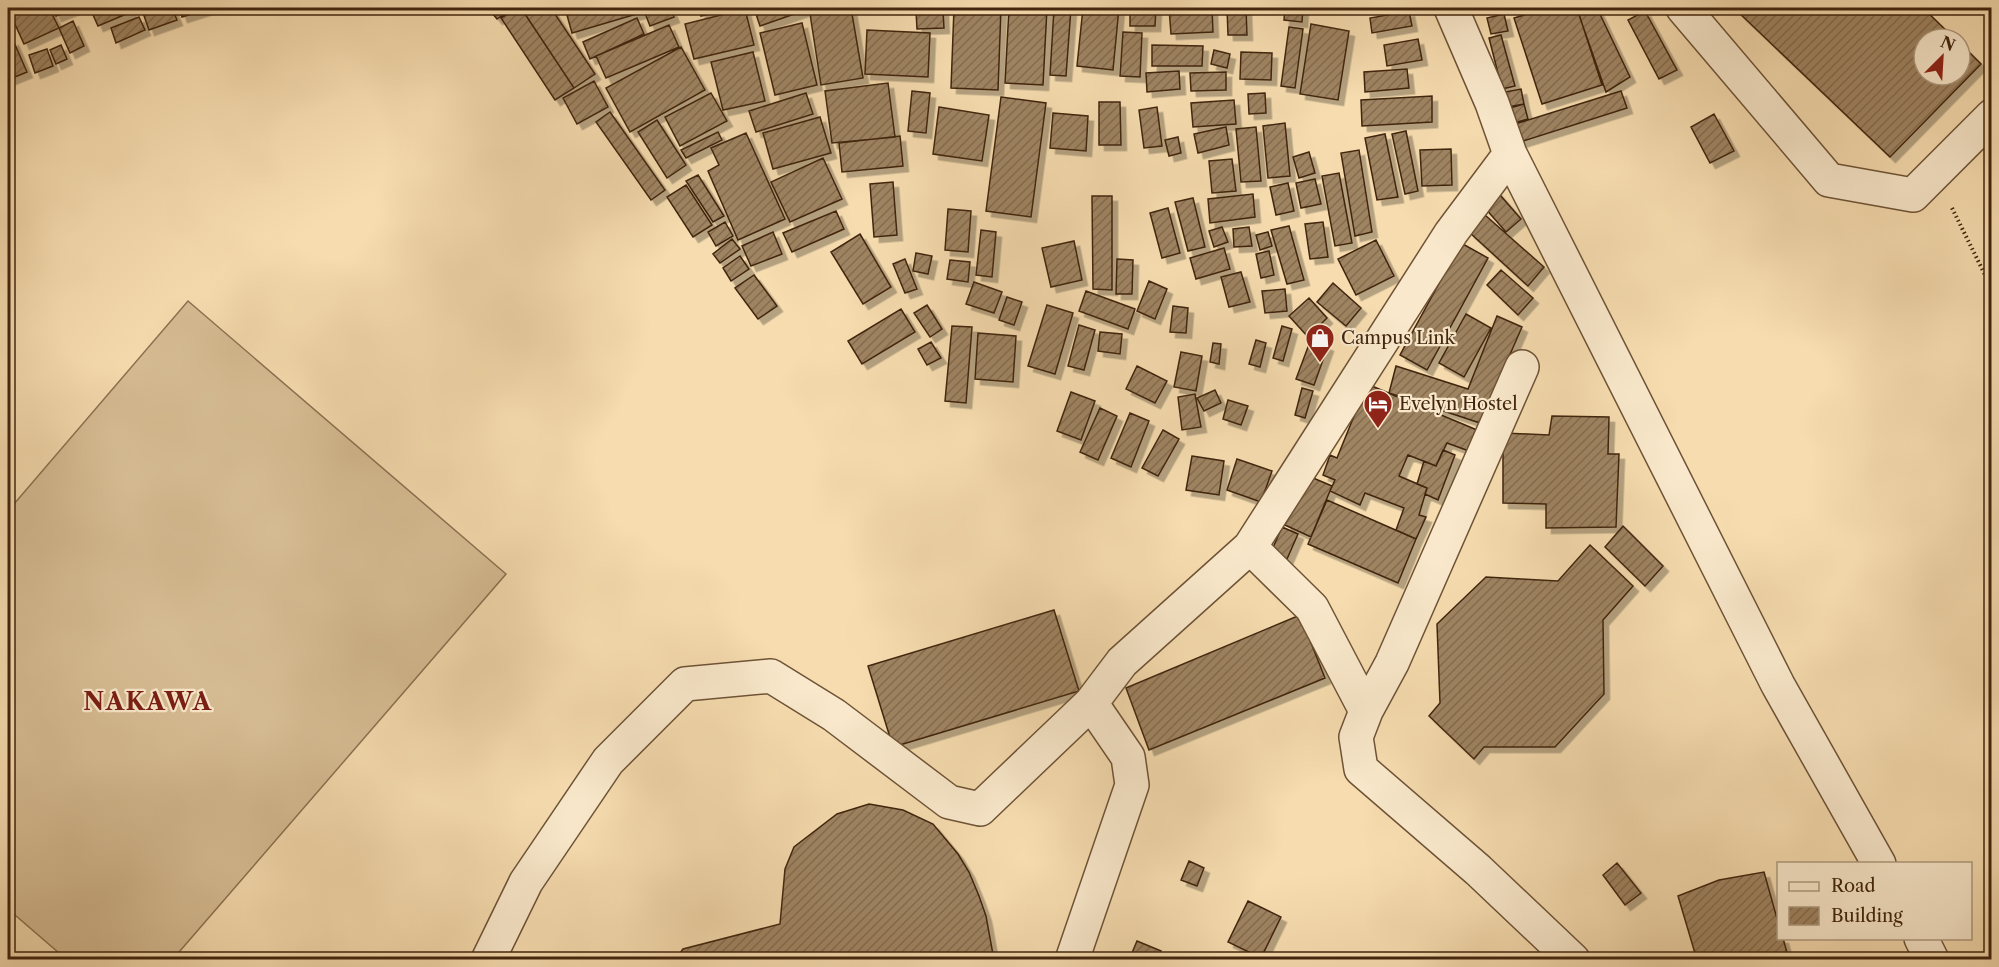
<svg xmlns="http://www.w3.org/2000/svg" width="1999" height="967" font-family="'Libre Caslon Text',serif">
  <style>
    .pitch { fill: #d7bd94; stroke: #8c7151; stroke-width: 1.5 }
    .building { fill: url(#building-hatch); stroke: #41250e; stroke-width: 1.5; filter: url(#shadow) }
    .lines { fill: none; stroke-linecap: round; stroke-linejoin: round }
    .minor-casing { stroke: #6e5336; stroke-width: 36 }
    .path { stroke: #41250e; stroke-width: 4; stroke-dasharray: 1.5 3; stroke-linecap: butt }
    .minor { stroke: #f9e8cb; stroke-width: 33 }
    .labels { text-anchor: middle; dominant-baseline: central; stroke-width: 4.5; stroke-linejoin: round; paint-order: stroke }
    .poi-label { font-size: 18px; fill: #41250e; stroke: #f9e8cb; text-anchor: start }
    .district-label { font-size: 24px; font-weight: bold; letter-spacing: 1.5px; fill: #7a1f14; stroke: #f9e8cb }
  </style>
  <defs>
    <pattern id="building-hatch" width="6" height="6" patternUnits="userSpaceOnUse" patternTransform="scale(1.5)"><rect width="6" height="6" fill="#9f8462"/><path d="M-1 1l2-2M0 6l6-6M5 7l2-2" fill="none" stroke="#836c4f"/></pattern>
    <filter id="shadow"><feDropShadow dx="5.5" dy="5.5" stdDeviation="0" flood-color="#0004"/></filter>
  </defs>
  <rect width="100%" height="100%" fill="#f6dcaf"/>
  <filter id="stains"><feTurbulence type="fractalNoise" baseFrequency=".00333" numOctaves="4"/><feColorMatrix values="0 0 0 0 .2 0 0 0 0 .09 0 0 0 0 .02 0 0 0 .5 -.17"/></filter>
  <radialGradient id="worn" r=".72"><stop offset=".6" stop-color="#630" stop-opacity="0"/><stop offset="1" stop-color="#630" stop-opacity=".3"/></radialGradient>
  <path class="pitch" d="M188,301L506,574L173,959H66L8,909V511Z"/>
  <path class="building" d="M15,8H49L59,28L24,44L9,11Z
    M52,8H77L56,16Z
    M90,8H129L131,12L98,26Z
    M150,8H172L177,20L149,30L142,10Z
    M179,8H208V9L182,17Z
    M488,8H513L497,19Z
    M517,8H521L574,88L555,100L501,18Z
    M521,8H551L595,74L574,88Z
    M565,8H638L640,13L572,33Z
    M643,8H670L674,17L650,26Z
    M699,8H736L701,16Z
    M754,8H802L803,11L760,26Z
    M851,8L863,78L821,85L810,14Z
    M954,8H1001L998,90L951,88Z
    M1009,8H1047L1043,85L1005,83Z
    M1054,8H1071L1066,76L1050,75Z
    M1083,8H1119L1113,70L1077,66Z
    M1130,8H1156L1155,26H1130Z
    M1169,8H1212L1213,32L1171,34Z
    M1227,8H1246L1247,35H1228Z
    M1285,8H1303L1302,22L1284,20Z
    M1547,8H1577L1602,85L1542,104L1514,18Z
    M1597,8L1630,77L1606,92L1579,15Z
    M1734,8H1923L1955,39H1924V75H1960V43L1981,64L1890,157Z
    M745,9L754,45L694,59L685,24Z
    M943,10L944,28L917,29L916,11Z
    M1409,11L1412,26L1372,33L1370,18Z
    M1645,11L1677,70L1659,79L1628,20Z
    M1504,14L1508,31L1491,34L1487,18Z
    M139,17L145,30L116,43L111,28Z
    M637,18L644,34L590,59L583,42Z
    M73,21L84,46L70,53L59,28Z
    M802,23L817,85L775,95L760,33Z
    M1311,24L1349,31L1338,100L1300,94Z
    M669,25L679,47L606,78L596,56Z
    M1289,27L1303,29L1295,88L1281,86Z
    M867,30L930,33L928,77L865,74Z
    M1123,32L1142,33L1140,77L1120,76Z
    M1501,35L1515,86L1502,89L1489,38Z
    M1418,39L1422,60L1387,66L1384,45Z
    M13,40L27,72L10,79L8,73V43Z
    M61,45L67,59L56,64L50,50Z
    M1152,45L1203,46L1202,66H1152Z
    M681,47L705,90L630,132L606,88Z
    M47,49L53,66L35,73L29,55Z
    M1214,50L1230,54L1227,68L1211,64Z
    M753,52L765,101L723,110L711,62Z
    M1241,52L1272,53L1271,80L1240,79Z
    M1407,69L1409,88L1365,92L1364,72Z
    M1179,71L1180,89L1147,92L1146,73Z
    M1226,72V90L1191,91L1190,73Z
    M594,81L608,107L577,124L563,98Z
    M888,83L895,137L832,143L825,91Z
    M1521,89L1524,104L1508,107L1505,92Z
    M912,91L930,93L926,133L908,131Z
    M1621,91L1627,108L1517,143L1512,125Z
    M711,93L727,121L680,146L665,117Z
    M806,93L813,114L756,132L749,111Z
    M1265,93L1266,113L1249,114L1248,94Z
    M1432,96V122L1362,126L1361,100Z
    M1001,97L1046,103L1031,217L986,211Z
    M1234,100L1236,124L1193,127L1191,103Z
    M1099,102H1120L1121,145H1099Z
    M1524,104L1528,119L1514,123L1510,108Z
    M939,107L989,115L982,161L933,154Z
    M1157,107L1162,146L1144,148L1139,110Z
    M610,112L665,190L651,200L596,122Z
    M1053,113L1088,116L1086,151L1050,148Z
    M1714,114L1734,151L1710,163L1691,127Z
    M820,117L831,153L773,169L763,133Z
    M657,120L686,165L667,178L638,132Z
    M1285,123L1290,176L1268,178L1263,126Z
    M1226,127L1229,145L1198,153L1194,134Z
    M1256,127L1261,181L1241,182L1236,129Z
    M1406,131L1418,191L1405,194L1392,134Z
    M718,132L722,140L686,158L681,150Z
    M746,133L785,219L738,240L708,171L719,165L711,148Z
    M1385,134L1398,197L1377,200L1365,138Z
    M900,136L903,166L842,172L839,143Z
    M1178,137L1181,153L1169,156L1165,140Z
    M1451,149L1452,185L1422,186L1420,150Z
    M1359,150L1372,232L1355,236L1341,153Z
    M1309,152L1315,173L1299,178L1293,157Z
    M823,158L842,199L790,222L771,182Z
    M1232,159L1236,191L1212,193L1209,161Z
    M1339,173L1352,243L1335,246L1322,176Z
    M698,175L724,216L713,222L686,181Z
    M1315,179L1321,204L1301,208L1296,183Z
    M893,182L897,235L874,237L870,184Z
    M1288,183L1294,211L1276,215L1270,187Z
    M686,185L712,225L693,237L667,197Z
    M1493,187L1521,219L1506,232L1478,200Z
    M1253,194L1255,217L1210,223L1208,199Z
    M1092,196H1112V290L1093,289Z
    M1193,198L1205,247L1188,251L1175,202Z
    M1168,208L1180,253L1162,258L1150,213Z
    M948,209L971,211L968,252L945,250Z
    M836,211L844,229L792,252L783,233Z
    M1485,215L1544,267L1528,286L1469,232Z
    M725,222L733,236L716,246L708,232Z
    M1323,222L1328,257L1310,259L1305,224Z
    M1289,226L1304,280L1287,284L1271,230Z
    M1222,227L1228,242L1214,247L1209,231Z
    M1249,227L1252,246L1234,247L1233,229Z
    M981,230L996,232L992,277L976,275Z
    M773,232L782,254L751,266L742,246Z
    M1268,232L1272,246L1260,250L1256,235Z
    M860,234L891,287L863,304L831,252Z
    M732,239L740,249L720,263L713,254Z
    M1376,240L1394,276L1356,295L1338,259Z
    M1074,241L1082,280L1051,287L1042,248Z
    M1461,243L1488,258L1427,370L1400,355Z
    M1224,248L1230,269L1196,279L1190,258Z
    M1269,251L1274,275L1261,278L1256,254Z
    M916,253L932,256L928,274L913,271Z
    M740,256L749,269L731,281L723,268Z
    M905,259L917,289L905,293L893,264Z
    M1117,259L1133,260L1132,294H1116Z
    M950,260L970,262L968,282L947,279Z
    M1501,270L1533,298L1518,315L1487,285Z
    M1241,272L1250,302L1229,307L1221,277Z
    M754,275L777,306L758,319L735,288Z
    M1149,281L1167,289L1155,319L1137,311Z
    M974,282L1002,292L994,313L966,304Z
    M1333,283L1361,308L1346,326L1317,302Z
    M1285,289L1287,311L1265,313L1262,291Z
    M1086,291L1135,309L1128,329L1079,311Z
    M1007,297L1022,302L1014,325L999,320Z
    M1309,298L1327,318L1308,337L1289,316Z
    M927,305L942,329L930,337L914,313Z
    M1047,305L1073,313L1055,374L1028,366Z
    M1173,306L1188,308L1186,333L1170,332Z
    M901,309L915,332L862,364L848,341Z
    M1466,314L1491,328L1464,377L1439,363Z
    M1497,316L1522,327L1480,423L1389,393L1396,366L1468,389Z
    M1079,325L1095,330L1084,370L1068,366Z
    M952,326L972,327L966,403L945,401Z
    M1282,326L1292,329L1283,361L1273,358Z
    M1100,332L1122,334L1120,354L1098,351Z
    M978,333L1016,336L1013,382L975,379Z
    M1311,339L1328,346L1314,385L1296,379Z
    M1256,340L1266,343L1260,367L1249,364Z
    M931,342L941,358L927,365L918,349Z
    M1213,343L1221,344L1219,364L1210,362Z
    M1181,352L1202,356L1196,391L1174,387Z
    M1137,366L1167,381L1155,403L1126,389Z
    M1367,384L1477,430L1469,451L1447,443L1436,466L1408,455L1399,476L1427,488L1419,515L1426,517L1416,539L1396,530L1404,508L1365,493L1360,505L1330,491L1335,480L1323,475L1330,455L1337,458Z
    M1302,388L1313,391L1305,418L1295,415Z
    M1215,390L1221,403L1204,411L1197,398Z
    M1071,392L1095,401L1081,440L1057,431Z
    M1195,394L1201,427L1182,430L1178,397Z
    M1228,400L1248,406L1241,425L1223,419Z
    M1100,408L1117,416L1098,460L1080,452Z
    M1130,413L1149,421L1131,467L1111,458Z
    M1552,416L1609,417L1608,454H1619L1616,527L1546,528V504L1503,503V433L1549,435Z
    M1163,430L1179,439L1158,476L1142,468Z
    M1443,450L1455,455L1438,500L1425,494L1427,488L1417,484L1424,461L1436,466Z
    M1192,456L1224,461L1219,495L1186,490Z
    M1237,459L1272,471L1261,502L1227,490Z
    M1306,475L1332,486L1311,537L1285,525Z
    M1327,500L1416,539L1398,583L1308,544Z
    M1623,526L1663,566L1645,586L1605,547Z
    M1282,527L1298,534L1287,559L1271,552Z
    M1590,545L1633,586L1603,620L1604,694L1555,747H1484L1474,759L1429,716L1440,703L1437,624L1486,577L1558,581Z
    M1054,610L1079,691L893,747L868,666Z
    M1300,615L1325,678L1149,750L1126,688Z
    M869,804L903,810L933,824L958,854L969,872L979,896L986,916L994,960H675L683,949L780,924L785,869L794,847L837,814Z
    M1189,861L1204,868L1197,886L1181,880Z
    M1617,863L1641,893L1625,905L1603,875Z
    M1764,872L1778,922V938H1783L1789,960H1697L1678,896L1719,880Z
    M1248,901L1281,917L1261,958L1228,942Z
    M1137,941L1161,951L1157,960H1129Z
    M634,954L654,960H605L615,955Z"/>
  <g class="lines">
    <g class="minor-casing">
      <path id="minor" d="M1683,8L1829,180L1913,195L1992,116
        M1510,154L1778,685L1879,864
        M1522,367L1392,663L1366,711L1356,737L1361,769L1478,870L1573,960
        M1250,547L1451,233L1510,154L1492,103L1451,8
        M1921,938L1932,960
        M488,960L526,882L608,761L685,684L771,676L834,715L949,802L980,809L1091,703L1122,662L1250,547L1312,608L1366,711
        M1072,960L1132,785L1128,757L1091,703"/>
    </g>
    <path class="path" d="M1952,208L1992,289"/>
    <use href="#minor" class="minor"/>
  </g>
  <defs>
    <g id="shop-pin" transform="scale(1.5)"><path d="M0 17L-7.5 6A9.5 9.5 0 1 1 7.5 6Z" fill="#8f2418" stroke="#f9e8cb"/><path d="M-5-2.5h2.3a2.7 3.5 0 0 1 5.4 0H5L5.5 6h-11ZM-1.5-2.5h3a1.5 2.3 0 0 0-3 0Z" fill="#fff"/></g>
    <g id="hotel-pin" transform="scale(1.5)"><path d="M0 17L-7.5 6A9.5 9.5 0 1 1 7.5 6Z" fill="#8f2418" stroke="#f9e8cb"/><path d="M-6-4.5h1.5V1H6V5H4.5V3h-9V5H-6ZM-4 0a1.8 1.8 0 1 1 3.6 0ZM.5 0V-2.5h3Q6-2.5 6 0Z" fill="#fff"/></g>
  </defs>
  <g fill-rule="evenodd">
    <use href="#shop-pin" x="1320" y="338"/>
    <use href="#hotel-pin" x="1378" y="404"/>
  </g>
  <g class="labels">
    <g class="poi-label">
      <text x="1341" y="338">Campus Link</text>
      <text x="1399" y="404">Evelyn Hostel</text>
    </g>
    <g class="district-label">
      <text x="148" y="701">NAKAWA</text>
    </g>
  </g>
  <rect width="1999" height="967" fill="none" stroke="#f6dcaf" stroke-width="30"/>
  <rect x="9" y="9" width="1981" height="949" fill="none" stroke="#41250e" stroke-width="3"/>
  <rect x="15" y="15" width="1969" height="937" fill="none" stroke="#41250e" stroke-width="1.5"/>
  <rect x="1777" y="862" width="195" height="78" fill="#f9e8cb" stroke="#af9a7f" stroke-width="1.5"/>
  <rect x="1789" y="882" width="30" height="9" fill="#f9e8cb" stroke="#af9a7f" stroke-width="1.5"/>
  <text x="1831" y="892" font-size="18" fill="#41250e">Road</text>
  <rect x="1789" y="907" width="30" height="18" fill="url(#building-hatch)" stroke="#af9a7f" stroke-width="1.5"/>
  <text x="1831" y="922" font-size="18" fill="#41250e">Building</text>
  <g transform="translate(1942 57) rotate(24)"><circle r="28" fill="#f9e8cb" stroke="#af9a7f" stroke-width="1.5"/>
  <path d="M0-4.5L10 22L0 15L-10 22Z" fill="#8f2418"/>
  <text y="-9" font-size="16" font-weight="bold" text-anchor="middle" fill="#41250e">N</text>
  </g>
  <rect width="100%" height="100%" filter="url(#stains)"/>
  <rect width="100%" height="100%" fill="url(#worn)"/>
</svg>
